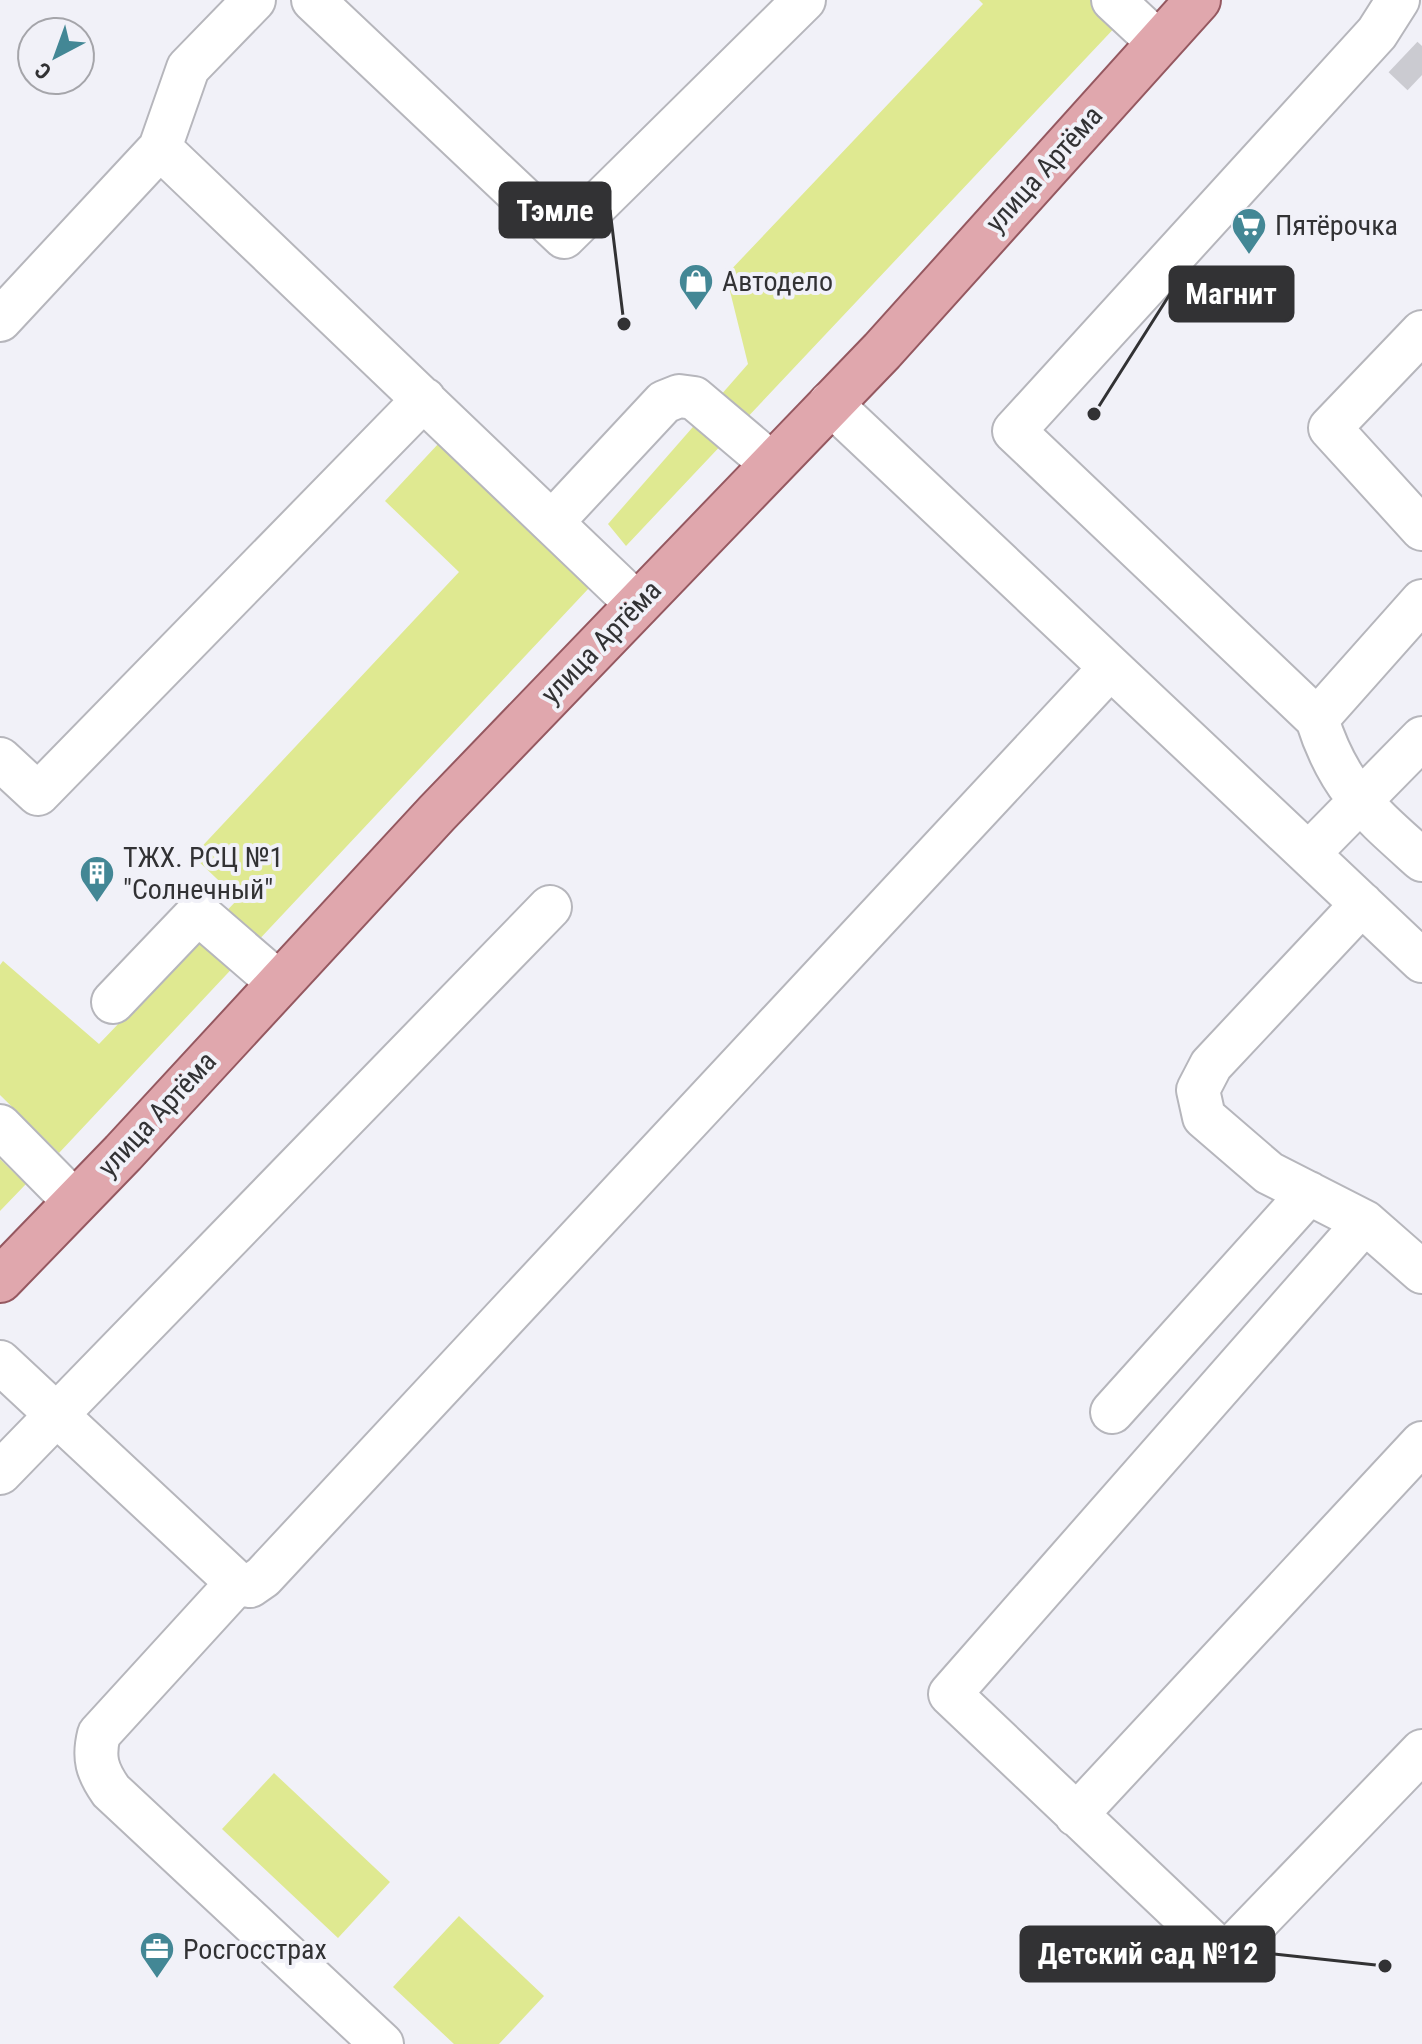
<svg xmlns="http://www.w3.org/2000/svg" width="1422" height="2044" font-family="'Roboto Condensed',sans-serif">
  <style>
    .green { fill: #dfe991 }
    .lines { fill: none; stroke-linecap: round; stroke-linejoin: round }
    .minor-tunnel { stroke: #cbcbd1; stroke-width: 42; stroke-dasharray: 42 21; stroke-linecap: butt }
    .minor-casing { stroke: #b6b6bc; stroke-width: 46 }
    .major-casing { stroke: #955860; stroke-width: 48 }
    .minor { stroke: #fff; stroke-width: 42 }
    .major { stroke: #e0a7ad; stroke-width: 44 }
    .labels { text-anchor: middle; dominant-baseline: central; stroke-width: 8; stroke-linejoin: round; paint-order: stroke }
    .street-label { font-size: 28px; fill: #323234; stroke: #f1f1f8 }
    .poi-label { font-size: 28px; fill: #323234; stroke: #f1f1f8; text-anchor: start }
    .leader { fill: none; stroke: #323234; stroke-width: 3 }
    .callout-dot { fill: #323234; stroke: #f1f1f8; stroke-width: 3 }
    .callout { fill: #323234; stroke: #323234; stroke-width: 3 }
    .callout-label { font-size: 30px; text-anchor: middle; font-weight: bold; fill: #fff }
  </style>
  <rect width="100%" height="100%" fill="#f1f1f8"/>
  <path class="green" d="M979,0H1097L1121,21L626,546L608,524L748,364L726,275L983,4Z
    M439,443L589,588L59,1153L0,1095V965L3,961L99,1044L238,899L193,856L459,572L385,501Z
    M0,1159L26,1184L0,1211Z
    M274,1773L390,1882L338,1938L222,1829Z
    M459,1916L544,1996L499,2044H454L393,1987Z"/>
  <g class="lines">
    <path class="minor-tunnel" d="M1403,57L1422,75"/>
    <g class="minor-casing">
      <path id="minor" d="M313,0L564,237L804,0
        M1113,0L1158,42
        M160,148L638,605
        M0,320L160,148L188,68L254,0
        M1422,332L1330,428L1422,529
        M830,403L1422,961
        M554,520L664,402L679,396L694,398L772,464
        M1422,601L1317,719C1339,789 1370,813 1422,860
        M1317,719L1014,431L1377,33L1398,0
        M0,759L38,794L424,399
        M1309,853L1422,738
        M1362,904L1211,1065L1198,1090L1204,1117L1269,1173L1365,1222L1422,1272
        M113,1002L198,913L279,983
        M0,1126L75,1202
        M1365,1222L950,1694L1225,1955L1422,1751
        M0,1362L237,1583L99,1734C93,1758 97,1771 111,1791L382,2044
        M1112,1412L1309,1193
        M0,1473L550,907
        M237,1583L250,1586L263,1577L1110,668
        M1076,1815L1422,1443"/>
    </g>
    <g class="major-casing">
      <path id="major" d="M0,1280L123,1153L437,813L882,351L1198,0"/>
    </g>
    <use href="#minor" class="minor"/>
    <use href="#major" class="major"/>
  </g>
  <defs>
    <g id="supermarket-pin" transform="scale(1.8)"><path d="M0 17L-7.5 6A9.5 9.5 0 1 1 7.5 6Z" fill="#438795" stroke="#f1f1f8"/><path d="M-6-5.5h2.5l.6 2H6L4.5 2H-2.5L-4.4-4H-6ZM-1.5 3.2a1.3 1.3 0 1 0 .1 0ZM3 3.2a1.3 1.3 0 1 0 .1 0Z" fill="#fff"/></g>
    <g id="shop-pin" transform="scale(1.8)"><path d="M0 17L-7.5 6A9.5 9.5 0 1 1 7.5 6Z" fill="#438795" stroke="#f1f1f8"/><path d="M-5-2.5h2.3a2.7 3.5 0 0 1 5.4 0H5L5.5 6h-11ZM-1.5-2.5h3a1.5 2.3 0 0 0-3 0Z" fill="#fff"/></g>
    <g id="building-pin" transform="scale(1.8)"><path d="M0 17L-7.5 6A9.5 9.5 0 1 1 7.5 6Z" fill="#438795" stroke="#f1f1f8"/><path d="M-4-6H4V6H1V3H-1V6H-4ZM-2.5-4.3h1.7v1.8h-1.7ZM.8-4.3h1.7v1.8H.8ZM-2.5-1h1.7V.8h-1.7ZM.8-1h1.7V.8H.8Z" fill="#fff"/></g>
    <g id="office-pin" transform="scale(1.8)"><path d="M0 17L-7.5 6A9.5 9.5 0 1 1 7.5 6Z" fill="#438795" stroke="#f1f1f8"/><path d="M-6-3h4V-5.5h4V-3h4V5H-6ZM-1-4.5V-3h2v-1.5ZM-6 0V1H6V0Z" fill="#fff"/></g>
  </defs>
  <g fill-rule="evenodd">
    <use href="#supermarket-pin" x="1249" y="225"/>
    <use href="#shop-pin" x="696" y="281"/>
    <use href="#building-pin" x="97" y="873"/>
    <use href="#office-pin" x="157" y="1949"/>
  </g>
  <g class="labels">
    <g class="street-label">
      <text transform="translate(1044 169) rotate(-48)">улица Артёма</text>
      <text transform="translate(601 642) rotate(-46)">улица Артёма</text>
      <text transform="translate(157 1114) rotate(-47)">улица Артёма</text>
    </g>
    <g class="poi-label">
      <text x="1275" y="225">Пятёрочка</text>
      <text x="722" y="281">Автодело</text>
      <text x="123" y="857">ТЖХ. РСЦ №1<tspan x="123" dy="32">"Солнечный"</tspan></text>
      <text x="183" y="1949">Росгосстрах</text>
    </g>
  </g>
  <path class="leader" d="M624 324L610 210M1094 414L1170 294M1385 1966L1274 1954"/>
  <g class="callout-dot">
    <circle cx="624" cy="324" r="8"/>
    <circle cx="1094" cy="414" r="8"/>
    <circle cx="1385" cy="1966" r="8"/>
  </g>
  <g class="callout">
    <rect x="500" y="183" width="110" height="54" rx="8"/>
    <rect x="1170" y="267" width="123" height="54" rx="8"/>
    <rect x="1021" y="1927" width="253" height="54" rx="8"/>
  </g>
  <g class="callout-label">
    <text x="555" y="221">Тэмле</text>
    <text x="1231" y="304">Магнит</text>
    <text x="1148" y="1964">Детский сад №12</text>
  </g>
  <g transform="translate(56 56) rotate(221)"><circle r="38" fill="#f1f1f8" stroke="#a5a5aa" stroke-width="2"/>
  <path d="M0-6L14 30L0 20L-14 30Z" fill="#438795"/>
  <text y="-12" font-size="22" font-weight="bold" text-anchor="middle" fill="#323234">С</text>
  </g>
</svg>
